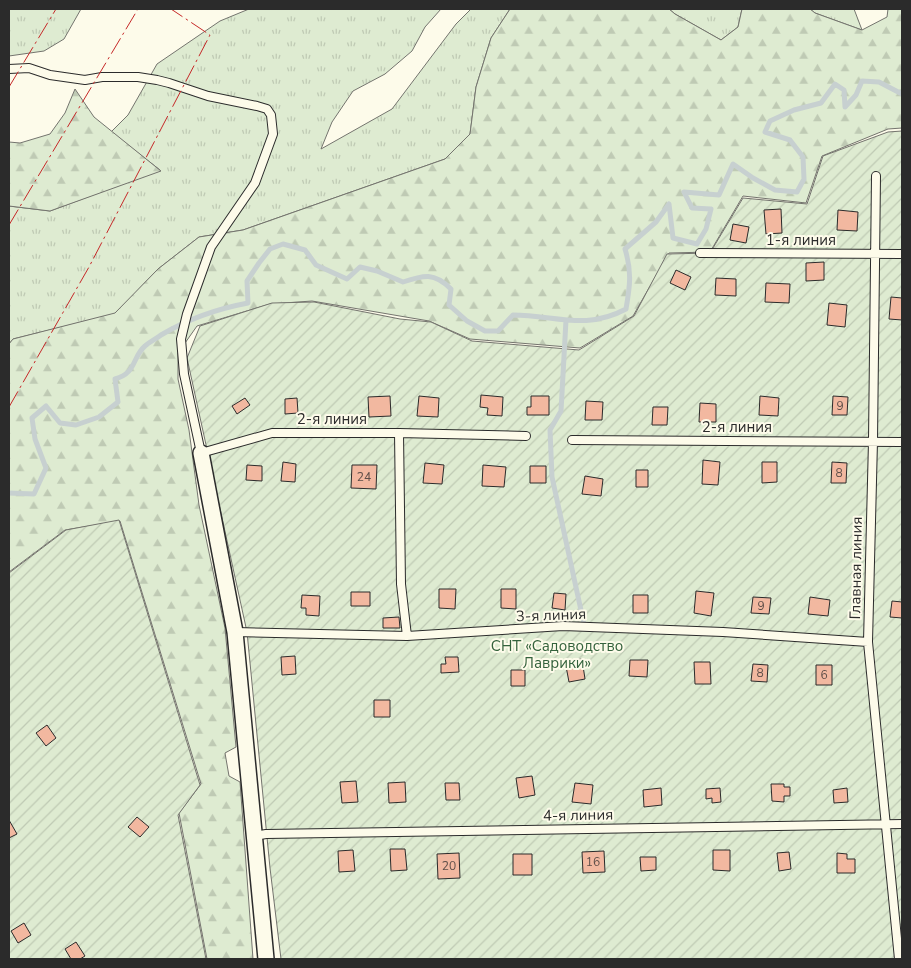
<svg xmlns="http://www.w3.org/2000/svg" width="911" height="968" font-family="'Nunito Sans',sans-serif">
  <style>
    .grass { fill: url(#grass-tufts); stroke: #74746e }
    .forest { fill: url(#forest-firs); stroke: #74746e }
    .garden { fill: url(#garden-furrows); stroke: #74746e }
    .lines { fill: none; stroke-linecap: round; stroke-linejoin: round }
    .stream { stroke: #c7d0d0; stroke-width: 5 }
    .building { fill: #f2b8a0; stroke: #2b2b2b }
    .lane-casing { stroke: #2b2b2b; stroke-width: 10 }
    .street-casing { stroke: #2b2b2b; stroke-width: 18 }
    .lane { stroke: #fdfbea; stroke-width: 8 }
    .street { stroke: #fdfbea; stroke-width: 15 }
    .power { stroke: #c62828; stroke-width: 1; stroke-dasharray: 18 4 2.5 4; stroke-linecap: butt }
    .labels { text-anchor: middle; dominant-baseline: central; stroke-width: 4; stroke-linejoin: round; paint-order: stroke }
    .number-label { font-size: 12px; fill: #5d4e48 }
    .street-label { font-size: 15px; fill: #2b2b2b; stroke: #fdfbea }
    .park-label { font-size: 15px; fill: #34623c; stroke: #fdfbea }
  </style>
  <defs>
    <pattern id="grass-tufts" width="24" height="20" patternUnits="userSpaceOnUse" patternTransform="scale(1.25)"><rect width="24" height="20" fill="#deebd1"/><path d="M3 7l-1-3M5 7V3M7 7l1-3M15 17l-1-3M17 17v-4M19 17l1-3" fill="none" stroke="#bfcab4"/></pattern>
    <pattern id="forest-firs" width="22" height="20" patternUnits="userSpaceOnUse" patternTransform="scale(1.25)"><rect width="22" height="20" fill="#deebd1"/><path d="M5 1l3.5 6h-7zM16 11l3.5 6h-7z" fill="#bfcab4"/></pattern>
    <pattern id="garden-furrows" width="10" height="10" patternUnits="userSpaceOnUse" patternTransform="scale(1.25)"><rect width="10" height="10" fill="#deebd1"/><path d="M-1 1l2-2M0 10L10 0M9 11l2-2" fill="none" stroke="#bfcab4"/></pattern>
  </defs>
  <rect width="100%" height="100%" fill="#fdfbea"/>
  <path class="grass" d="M9,9H81L64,39L44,51L9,56Z
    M249,9H441L425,27L412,51L385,74L353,91L332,122L321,149L392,109L456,24L471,9H510L491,38L476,87L470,134L445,159L243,230L199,237L158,269L115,314L13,339L9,344V206L50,211L160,170L111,132L128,115L157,64L220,21Z
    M669,9H742L738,27L721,40L675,14Z
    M810,9H854L862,30L815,13Z"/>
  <path class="forest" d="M510,9H669L675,14L721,40L738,27L742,9H810L815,13L862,30L887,17L888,9H902V128L888,129L822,156L806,203L743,196L710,252L669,253L633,316L580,348L470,339L429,321L312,301L270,304L197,326L178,353V379L189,430L199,505L225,628L236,747L225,753L229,776L240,782L253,959H207L179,813L201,784L120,521L65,530L9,572V344L13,339L115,313L158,269L199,237L243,230L445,159L470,134L476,87L491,38Z
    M75,89L94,117L161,171L50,211L9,206V142L20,143L50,134L65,113Z"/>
  <path class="garden" d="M902,131V959H281L270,868L247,632L187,358L200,326L272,303L314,302L400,319L431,322L472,341L579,350L634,316L667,254L710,253L743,198L807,204L823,156L888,132Z
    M119,520L200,785L178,815L206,959H9V573L66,530Z"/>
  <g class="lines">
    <path class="stream" d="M566,320L561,411L550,430L552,477L584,624
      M9,493L34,494L46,468L35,439L32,418L46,406L60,423L76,425L99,417L118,402L115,379C137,373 132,357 145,346C149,342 156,339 161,335C188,319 216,309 248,303L247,281L259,263L270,249L283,244L305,250L316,265L347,279L360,267L377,271L403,282C424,275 434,272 451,289L449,305L467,321L485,331H498L513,315C555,315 585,331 626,309C630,286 632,272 625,249L656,222L669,204L673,238L697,244L706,229L711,209L692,208L684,192L719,195L733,164L753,178L775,190L797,192L804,179L803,157L790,140L765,132L770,121L794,110L821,103L835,84L844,90L845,107L856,95L862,81L879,82L902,94"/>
  </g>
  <path class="building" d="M781,209L782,233L766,234L764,210Z
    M838,210L858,212L857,231L837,230Z
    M733,224L749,227L746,243L730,240Z
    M824,262V280L806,281V263Z
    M676,270L691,277L685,290L670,283Z
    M716,278L736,279V296L715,295Z
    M766,283L790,284L789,303L765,302Z
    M891,297L902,298V320L889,319Z
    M829,303L847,305L845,327L827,325Z
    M481,395L503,397L502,416L487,415L488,408L480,407Z
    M390,396L391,416L369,417L368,397Z
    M419,396L439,398L438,417L417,416Z
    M531,396H549V415H527V407H531Z
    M760,396L779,398L778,416L759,415Z
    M833,396L848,397L847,415H832Z
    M245,398L250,405L237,414L232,406Z
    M297,398L298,413L285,414V399Z
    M586,401L603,402L602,420H585Z
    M700,403L716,404V422H699Z
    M653,407H668L667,425H652Z
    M703,460L720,462L718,485L702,484Z
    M283,462L296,464L295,482L281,481Z
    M762,462H777V482L762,483Z
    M832,462L847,463L846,483H831Z
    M425,463L444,465L442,484L423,483Z
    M247,465L262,466V481L246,480Z
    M352,465H377L376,489L351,488Z
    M483,465L506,467L504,487L482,486Z
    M530,466H546V483H530Z
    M636,470H648V487H636Z
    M585,476L603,479L601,496L582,494Z
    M439,589H456L455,609L439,608Z
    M501,589H516V609L501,608Z
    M696,591L714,593L711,616L694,613Z
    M351,592H370V606H351Z
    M554,593L566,594L565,610L552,608Z
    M302,595L320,596L319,616L306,615V608H301Z
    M633,595H648V613H633Z
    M753,597L771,598L769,614L751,613Z
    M810,597L830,600L828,616L808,614Z
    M892,601L902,602V618L890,617Z
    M399,617L400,628H383V618Z
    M295,656L296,674L282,675L281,657Z
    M445,657H458L459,672L441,673V664H446Z
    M582,659L585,679L569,682L565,661Z
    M630,660H648L647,677L629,676Z
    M694,662H710L711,684H695Z
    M753,664L768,665L767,682L751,681Z
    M816,665H832V685H816Z
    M511,670H525V686H511Z
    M374,700H390V717H374Z
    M47,725L56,738L46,746L36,733Z
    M532,776L535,795L519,798L516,778Z
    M356,781L358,802L342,803L340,782Z
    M405,782L406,802L389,803L388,783Z
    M445,783H459L460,800H446Z
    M575,783L593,785L591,804L572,802Z
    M771,784H784V787H790V796H784V802L772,801Z
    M661,788L662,805L644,807L643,790Z
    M720,788L721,802L712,803V798L706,799V789Z
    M847,788L848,802L834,803L833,790Z
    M137,817L149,827L140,837L128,827Z
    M9,820L17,834L9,838Z
    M390,849H405L407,870L391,871Z
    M353,850L355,871L339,872L338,851Z
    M713,850H730V871L713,870Z
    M604,851L605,872L583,873L582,852Z
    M789,852L791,869L779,871L777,853Z
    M459,853L460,878L438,879L437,854Z
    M837,853L847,854V859H855V873H837Z
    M513,854H532V875H513Z
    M640,857H656V870L641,871Z
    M24,923L31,935L18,943L11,931Z
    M76,942L85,956L80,959H71L65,949Z"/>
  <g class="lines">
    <g class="lane-casing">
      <path id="lane" d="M9,69L29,68L50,75L85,80L102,77H138L157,80L169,83L208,96L257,106L267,109L271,115L273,134L255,183L211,247L187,314L181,339L184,374L201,453L272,433H399L526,436
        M876,176L873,441L868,642L899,959
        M700,253L902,254
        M399,433L401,584L407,636
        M572,440L902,442
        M235,632L407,636L563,626L723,632L868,642
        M254,836L266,834L902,824"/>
    </g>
    <g class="street-casing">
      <path id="street" d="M201,453L235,632L266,959"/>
    </g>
    <use href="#lane" class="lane"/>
    <use href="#street" class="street"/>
    <path class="power" d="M9,87L56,9
      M9,225L138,9
      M9,407L89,267L210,35L171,9"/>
  </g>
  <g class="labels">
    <g class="number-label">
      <text x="840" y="406">9</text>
      <text x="839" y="473">8</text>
      <text x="364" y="477">24</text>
      <text x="761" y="606">9</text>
      <text x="760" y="673">8</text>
      <text x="824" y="675">6</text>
      <text x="593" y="862">16</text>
      <text x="449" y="866">20</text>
    </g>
    <g class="street-label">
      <text x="801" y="240">1-я линия</text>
      <text x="332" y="419">2-я линия</text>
      <text x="737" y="427">2-я линия</text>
      <text transform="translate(856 568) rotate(-89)">Главная линия</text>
      <text transform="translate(551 615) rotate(-2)">3-я линия</text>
      <text transform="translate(578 815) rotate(-1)">4-я линия</text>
    </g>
    <g class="park-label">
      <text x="557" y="646">СНТ «Садоводство<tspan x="557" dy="17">Лаврики»</tspan></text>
    </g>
  </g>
  <rect width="911" height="968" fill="none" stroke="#2b2b2b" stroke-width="20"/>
</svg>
